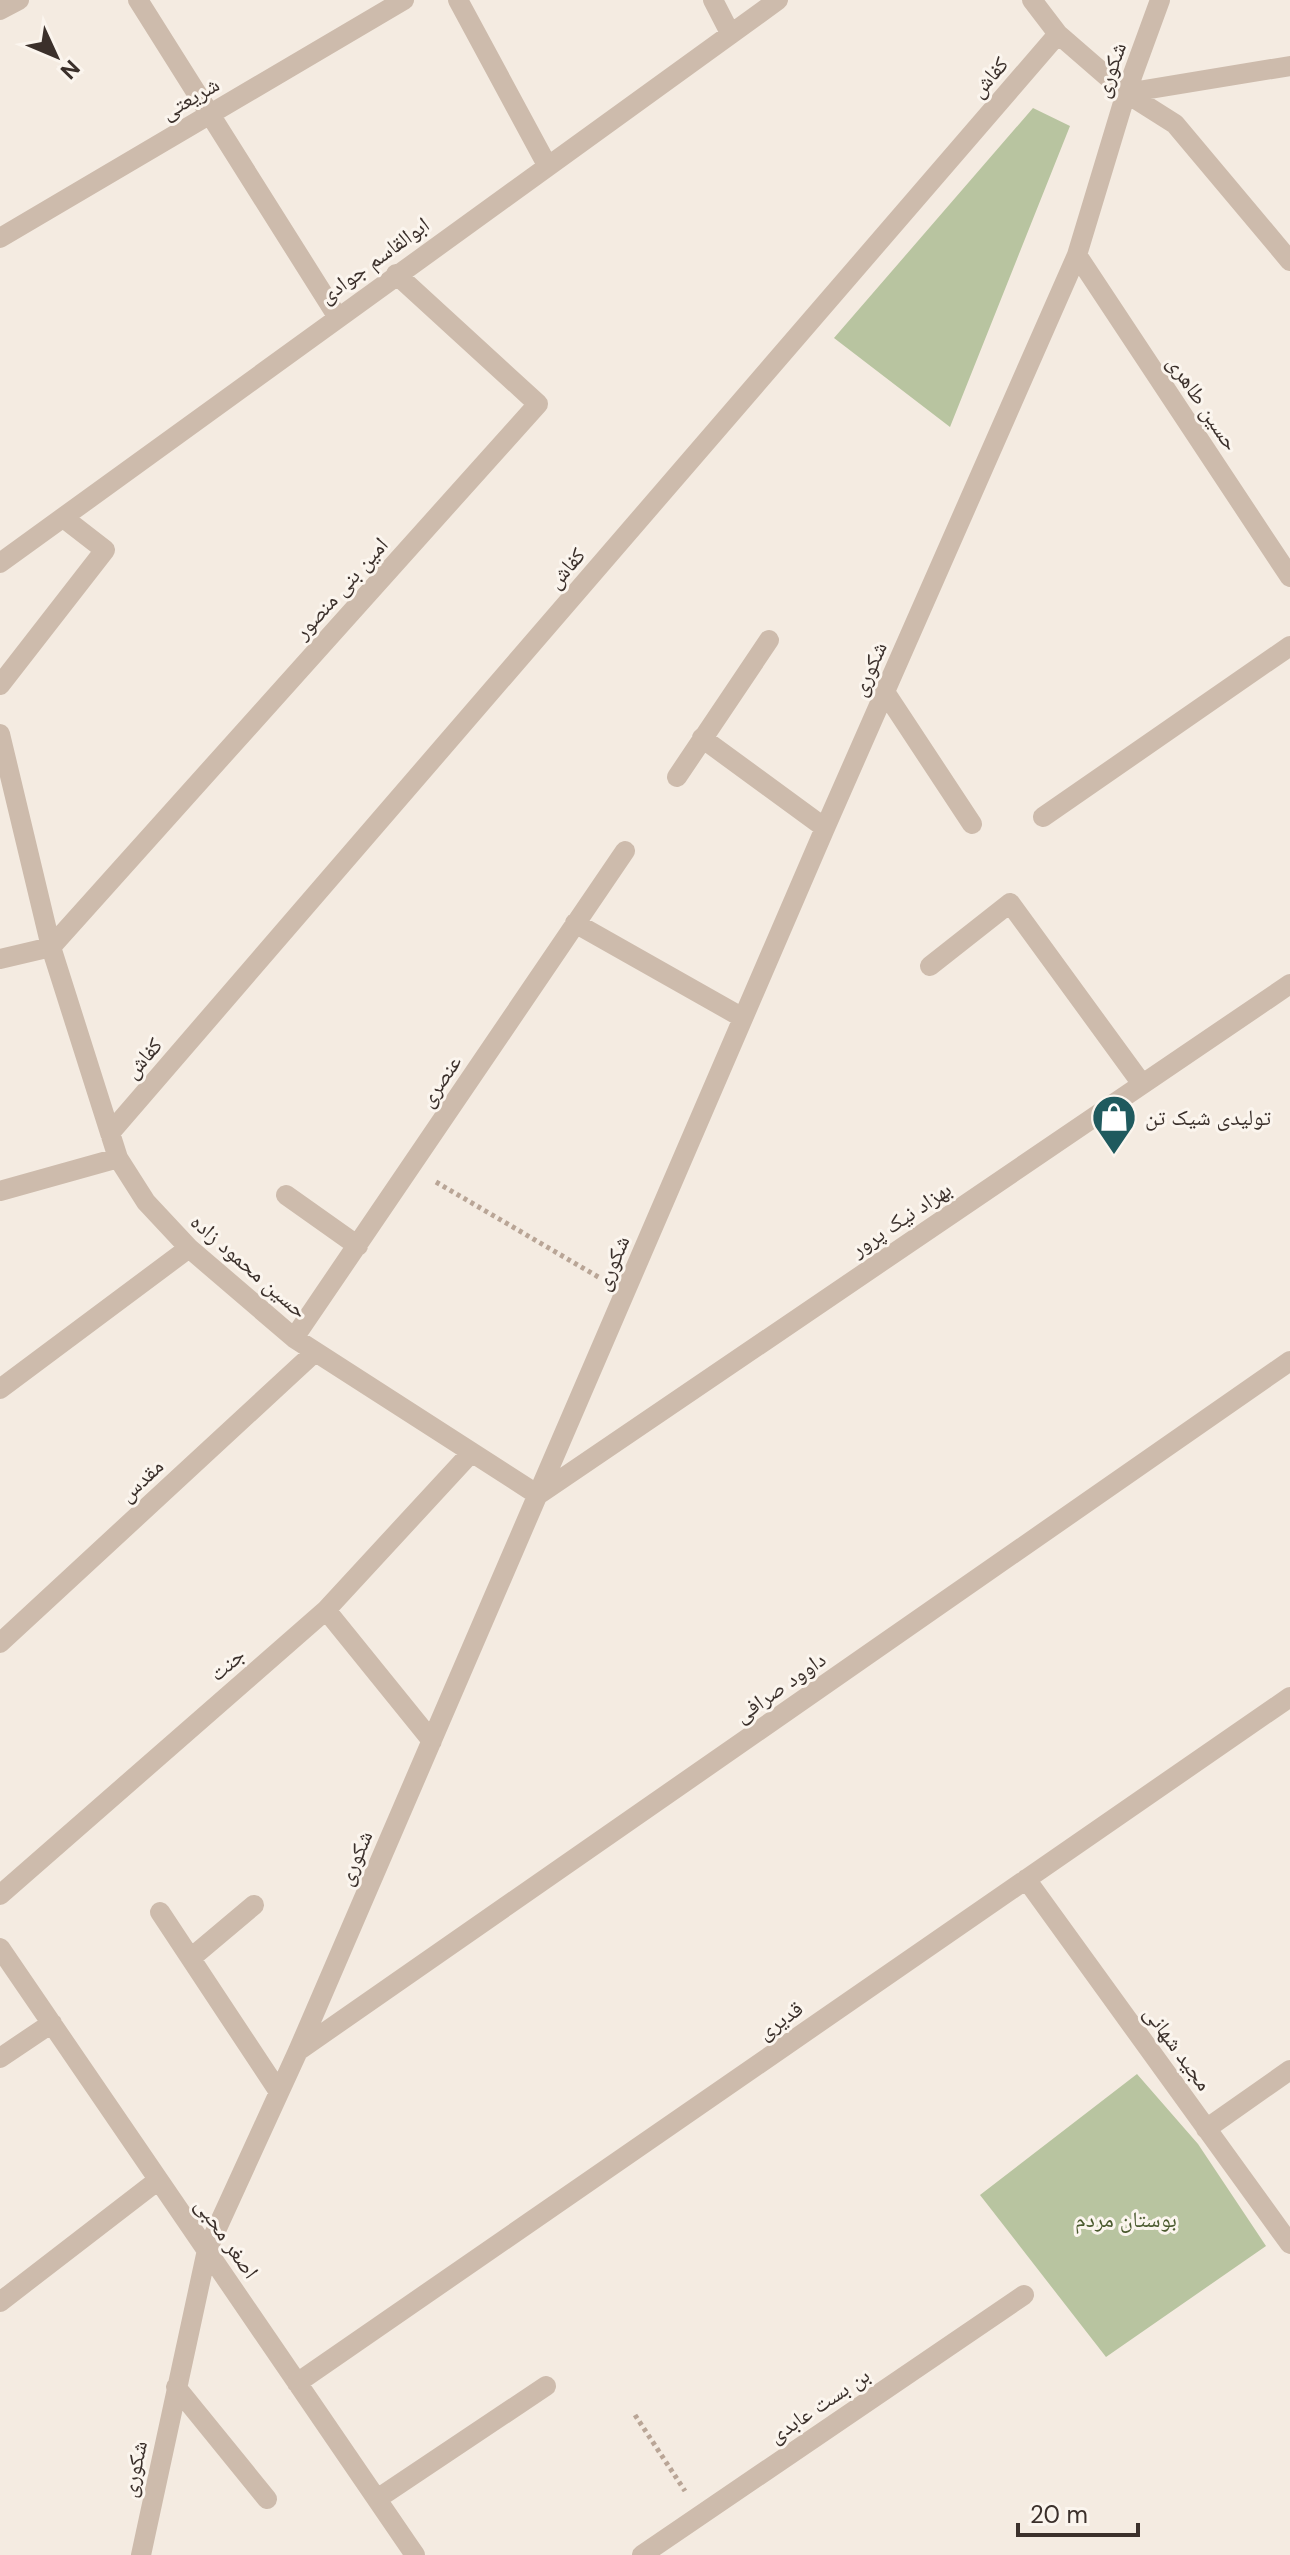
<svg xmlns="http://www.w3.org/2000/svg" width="1290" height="2555" font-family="'DM Sans','Noto Naskh Arabic',sans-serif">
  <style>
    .green { fill: #b8c4a0 }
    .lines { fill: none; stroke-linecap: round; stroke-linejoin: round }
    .path { stroke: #b9a596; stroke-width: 5; stroke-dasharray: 4 4; stroke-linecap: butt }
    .minor { stroke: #cdbbac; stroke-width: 20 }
    .labels { text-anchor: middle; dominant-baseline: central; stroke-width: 6; stroke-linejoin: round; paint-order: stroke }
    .street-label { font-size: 22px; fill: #3b302b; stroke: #fbf5ee }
    .poi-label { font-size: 22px; fill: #3b302b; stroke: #fbf5ee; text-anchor: start }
    .park-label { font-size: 22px; fill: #4a5a2e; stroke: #fbf5ee }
  </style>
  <rect width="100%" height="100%" fill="#f4ebe1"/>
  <path class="green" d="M1033,108L1070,126L950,427L834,338Z
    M1137,2074L1198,2144L1266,2246L1106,2357L980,2195Z"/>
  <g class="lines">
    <path class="path" d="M436,1182L600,1278
      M635,2415L685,2491"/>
    <path class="minor" d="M138,0L337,316
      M458,0L547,165
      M713,0L730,33
      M1032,0L1058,34L1126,93L1175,124L1290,261
      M0,10L19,0
      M1126,93L1290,66
      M0,238L404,0
      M1077,255L1290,577
      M0,563L778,0
      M0,685L105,550L65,519
      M885,692L972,824
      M0,734L51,947L118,1158L146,1202L189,1248L294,1338L538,1495L1290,984
      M702,738L825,828
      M677,777L769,640
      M1043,817L1290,646
      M575,923L743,1018
      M0,959L51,947L538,404L396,274
      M930,966L1010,903L1142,1084
      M110,1133L1058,34
      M0,1191L118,1158
      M286,1195L358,1246
      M294,1338L625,851
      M0,1389L189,1248
      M326,1610L432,1741
      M0,1643L315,1352
      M1026,1879L1290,2244
      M0,1895L326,1610L470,1454
      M160,1912L279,2092
      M0,1948L415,2555
      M191,1958L254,1905
      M298,2051L1290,1361
      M0,2058L52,2023
      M1206,2129L1290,2070
      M0,2302L157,2181
      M297,2383L1290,1697
      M176,2387L267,2499
      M377,2499L546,2386
      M141,2555L207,2250L298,2051L825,828L1077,255L1126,93L1160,0
      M642,2555L1024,2295"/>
  </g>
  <defs>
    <g id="shop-pin" transform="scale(2.3)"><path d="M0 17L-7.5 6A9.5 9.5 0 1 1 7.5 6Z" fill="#1f5a5e" stroke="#fbf5ee"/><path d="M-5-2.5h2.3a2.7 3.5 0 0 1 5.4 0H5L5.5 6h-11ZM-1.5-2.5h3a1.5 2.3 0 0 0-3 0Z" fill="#fff"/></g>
  </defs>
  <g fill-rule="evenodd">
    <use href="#shop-pin" x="1114" y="1117"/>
  </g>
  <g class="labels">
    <g class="street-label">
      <text transform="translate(1110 70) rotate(-71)">شکوری</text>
      <text transform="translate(989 77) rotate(-49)">کفاش</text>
      <text transform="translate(190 98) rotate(-30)">شریعتی</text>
      <text transform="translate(374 260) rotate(-36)">ابوالقاسم جوادی</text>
      <text transform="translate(1203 403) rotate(56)">حسین طاهری</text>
      <text transform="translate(566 568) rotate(-49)">کفاش</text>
      <text transform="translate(341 588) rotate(-48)">امین بنی منصور</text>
      <text transform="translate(869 669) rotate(-66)">شکوری</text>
      <text transform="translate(143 1058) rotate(-49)">کفاش</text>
      <text transform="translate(440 1081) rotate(-56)">عنصری</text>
      <text transform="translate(901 1219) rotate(-34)">بهزاد نیک پرور</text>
      <text transform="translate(612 1263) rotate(-67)">شکوری</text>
      <text transform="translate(249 1266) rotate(41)">حسین محمود زاده</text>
      <text transform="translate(141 1480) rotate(-43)">مقدس</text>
      <text transform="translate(227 1664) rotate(-41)">جنت</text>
      <text transform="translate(780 1687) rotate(-35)">داوود صرافی</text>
      <text transform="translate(355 1858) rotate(-67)">شکوری</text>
      <text transform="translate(780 2020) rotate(-35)">قدیری</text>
      <text transform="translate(1178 2048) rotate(54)">مجید شهانی</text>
      <text transform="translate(227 2238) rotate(55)">اصغر محبی</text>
      <text transform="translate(819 2405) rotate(-34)">بن بست عابدی</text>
      <text transform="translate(134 2469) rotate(-78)">شکوری</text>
    </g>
    <g class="poi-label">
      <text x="1145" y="1117">تولیدی شیک تن</text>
    </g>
    <g class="park-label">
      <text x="1126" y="2219">بوستان مردم</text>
    </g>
  </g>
  <g transform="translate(56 56) rotate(134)" stroke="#fbf5ee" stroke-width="6" paint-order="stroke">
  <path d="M0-6L14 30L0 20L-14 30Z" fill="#3b302b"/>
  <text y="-12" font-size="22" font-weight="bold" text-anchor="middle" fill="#3b302b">N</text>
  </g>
  <path d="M1018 2523v12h120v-12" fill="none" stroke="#3b302b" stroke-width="4"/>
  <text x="1030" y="2523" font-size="24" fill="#3b302b" stroke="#fbf5ee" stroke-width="6" paint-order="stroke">20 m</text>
</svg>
